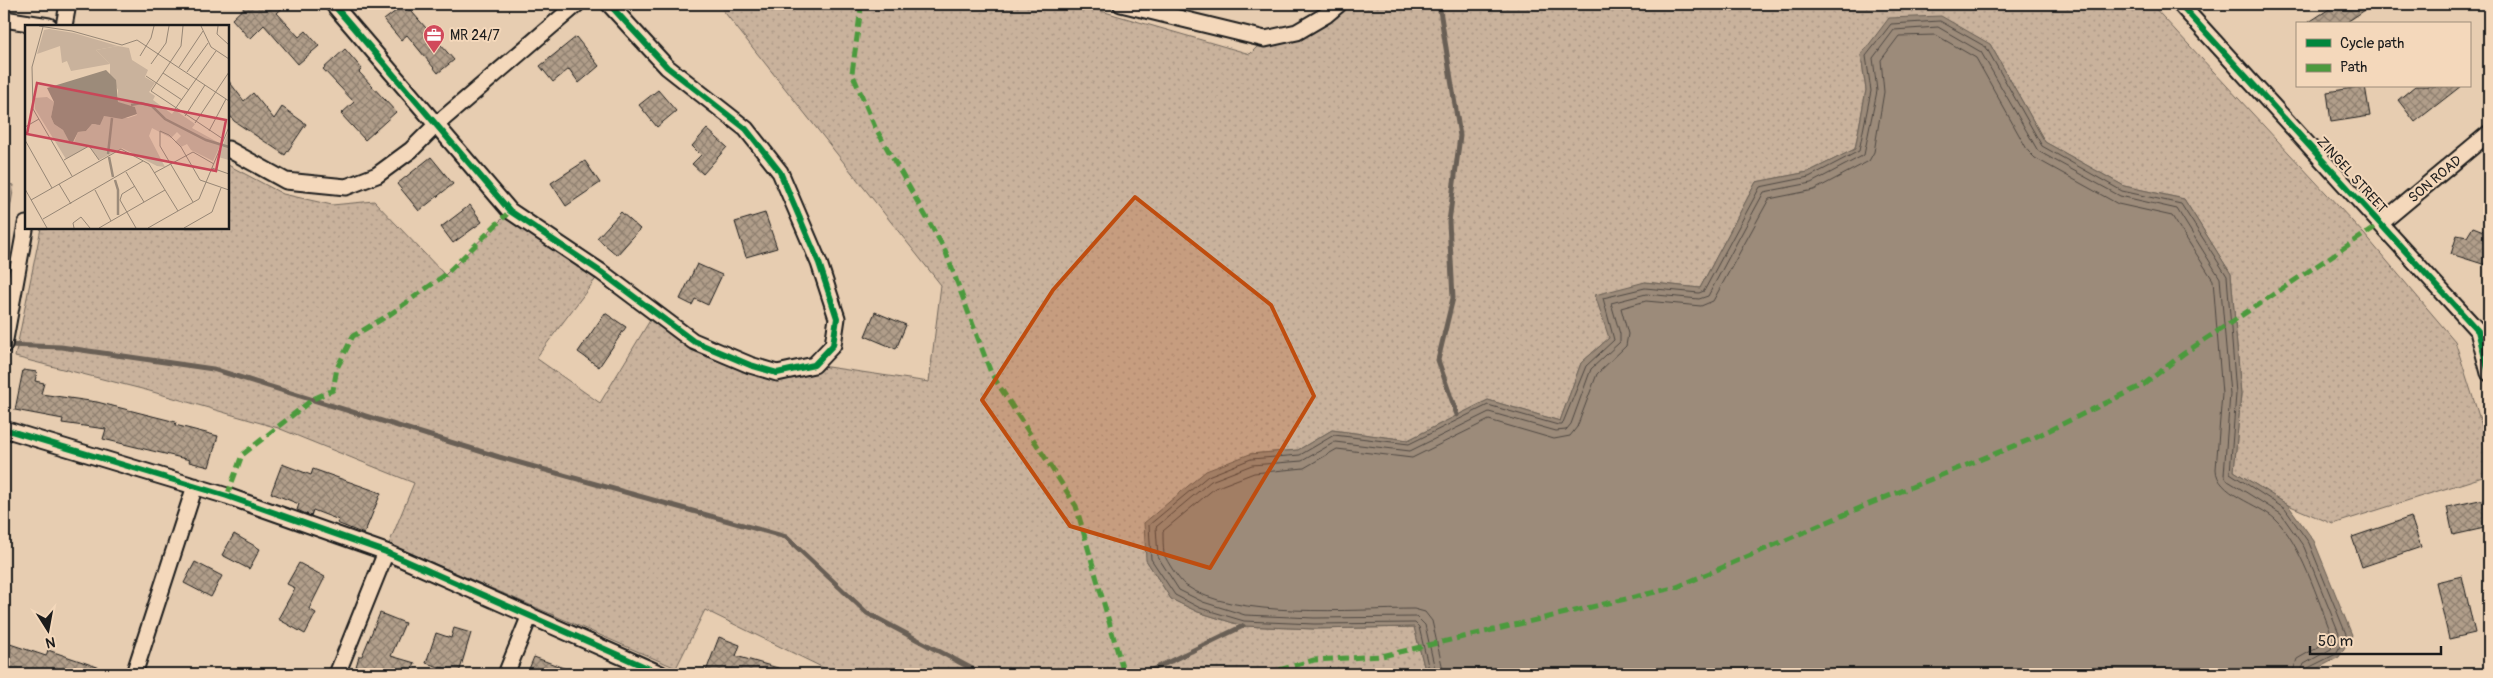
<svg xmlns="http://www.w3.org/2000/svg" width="2493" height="678" font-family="Pangolin,sans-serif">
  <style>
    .grass { fill: url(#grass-dots); stroke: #72675c }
    .water { fill: #9c8b7a; stroke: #695f54 }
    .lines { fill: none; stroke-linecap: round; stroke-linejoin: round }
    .shore { stroke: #4f4842; stroke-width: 1 }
    .stream { stroke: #695f54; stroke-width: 5 }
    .building { fill: url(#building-cross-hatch); stroke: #1c1c1c }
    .minor-casing { stroke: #1c1c1c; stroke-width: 19 }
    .minor { stroke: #f4d8bb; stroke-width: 15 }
    .quiet { stroke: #4c9a3e; stroke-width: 5; stroke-dasharray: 10 5; stroke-linecap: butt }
    .cycleway-casing { stroke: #f4d8bb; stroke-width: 9 }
    .cycleway { stroke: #00873e; stroke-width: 6 }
    .marked { fill: #bf4d0f; fill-opacity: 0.2; stroke: #bf4d0f; stroke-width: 4; stroke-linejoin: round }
    .labels { text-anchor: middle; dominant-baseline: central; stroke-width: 4; stroke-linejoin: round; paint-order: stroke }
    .poi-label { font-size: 14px; fill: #1c1c1c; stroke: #f4d8bb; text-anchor: start }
    .street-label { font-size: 14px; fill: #1c1c1c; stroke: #f4d8bb }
    .inset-river { fill: none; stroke: #9c8b7a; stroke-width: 2.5 }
    .inset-road { fill: none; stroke: #968675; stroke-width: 1 }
    .view { fill: #c84758; fill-opacity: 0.15; stroke: #c84758; stroke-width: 2.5 }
    .inset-edge { fill: none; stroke: #1c1c1c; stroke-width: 2.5 }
  </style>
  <defs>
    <pattern id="grass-dots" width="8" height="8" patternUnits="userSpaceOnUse" patternTransform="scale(1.25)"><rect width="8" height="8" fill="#c9b29c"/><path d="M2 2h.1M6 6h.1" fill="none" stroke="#ac9886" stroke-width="1.8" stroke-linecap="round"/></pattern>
    <pattern id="building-cross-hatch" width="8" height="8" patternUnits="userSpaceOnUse" patternTransform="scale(1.25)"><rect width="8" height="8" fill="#b19e8a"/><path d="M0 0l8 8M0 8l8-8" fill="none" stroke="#8f8070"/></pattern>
  </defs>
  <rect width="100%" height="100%" fill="#e7cdb1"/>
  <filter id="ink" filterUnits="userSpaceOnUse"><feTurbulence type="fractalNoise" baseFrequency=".02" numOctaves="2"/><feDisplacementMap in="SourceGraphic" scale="10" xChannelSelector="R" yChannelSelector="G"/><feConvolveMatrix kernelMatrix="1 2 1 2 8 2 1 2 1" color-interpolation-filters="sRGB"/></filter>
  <g filter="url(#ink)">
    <path class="grass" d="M718,4H1077L1250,54L1265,39L1339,4H2151L2364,234L2455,341L2489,448V475L2333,524L2288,505L2234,471L2241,394L2231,274L2184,199L2124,186L2045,142L1990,44L1861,55L1866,90L1855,149L1808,172L1756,182L1700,288L1645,282L1609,338L1581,363L1560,421L1488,400L1408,440L1332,430L1298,450L1250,454L1146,560L1171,599L1198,612L1243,626L1314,629L1414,627L1426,674H836L705,610L676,668L389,544L414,483L278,428L146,390L15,357L41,228H228V165L283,194L332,205L374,201L445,275L510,211L601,272L536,358L600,403L655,312L693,341L776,373L814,365L929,382L941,285Z
      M4,184L14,185L4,246Z"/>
    <path class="water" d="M1941,16L1990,44L2045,142L2124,186L2184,199L2231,274L2241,394L2234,471L2288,505L2314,541L2352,635L2339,657L2307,674H1426L1414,627L1314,629L1243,626L1198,612L1171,599L1146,560L1144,523L1206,471L1250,454L1298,450L1332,430L1408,440L1488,400L1560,421L1581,363L1609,338L1595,295L1645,282L1700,288L1756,182L1808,172L1855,149L1866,90L1861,55L1889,18Z"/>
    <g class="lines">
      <path class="shore" d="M1430,674L1419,627L1415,623L1314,624L1244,621L1200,608L1175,595L1151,559L1149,525L1208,476L1251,459L1300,455L1334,435L1409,444L1488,405L1558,425H1562L1586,366L1614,340L1603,298L1645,288L1699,293L1704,291L1760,187L1809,177L1859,151L1871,91L1866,56L1891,24L1940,21L1986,47L2042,146L2122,191L2181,204L2227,276L2236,394L2230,473L2285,509L2309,543L2346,634L2336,654L2308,668L2306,674
        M1436,674L1425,625L1417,617L1314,618L1245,615L1203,602L1179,590L1158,557L1156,527L1211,481L1252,465L1302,461L1335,442L1410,451L1489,412L1556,431L1566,430L1571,424L1591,369L1620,342V334L1611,303L1646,294L1699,299L1708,296L1764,192L1811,183L1864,155L1877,91L1873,58L1894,30L1938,27L1981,52L2038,151L2120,196L2177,209L2220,278L2230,394L2224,475L2228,481L2281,514L2304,547L2339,633L2331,649L2304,664L2300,674
        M1444,674L1432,621L1425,612L1414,609C1355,609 1233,620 1185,585C1179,580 1167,562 1164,554C1163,547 1163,537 1163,531L1215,488L1254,473L1304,468L1337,449L1412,458L1489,420L1554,439L1570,436L1577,427L1597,374L1626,346L1628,334L1621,308L1646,301L1701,306L1713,301L1769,199L1814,190L1869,161L1874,152L1884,92L1881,60L1899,36L1936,35L1976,58L2028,151L2035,158L2118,204L2172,216L2213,280L2222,394L2216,469C2216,494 2259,504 2275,519C2300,542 2318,600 2331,633L2325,643L2297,659L2292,674"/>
      <path class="stream" d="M1439,4L1460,136L1449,222L1453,298L1438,360L1457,415
        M7,345L61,347L213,369L499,457L786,537L867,613L978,672L1008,674
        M1144,674L1243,626"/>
    </g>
    <path class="building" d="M248,4H287L277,13L299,37L306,31L319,46L298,64L264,25L250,39L232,19Z
      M405,4L454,60L438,73L407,35L401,40L384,20Z
      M2337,4H2374L2344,24H2306Z
      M576,37L599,66L579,83L569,69L553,82L540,66Z
      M345,49L362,69L359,72L396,112L365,140L341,114L354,102L323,69Z
      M228,80L244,101L253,93L274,119L282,107L306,124L285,155L234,121L228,113Z
      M2365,86L2370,116L2331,122L2327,92Z
      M2415,86H2461L2415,122L2398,100Z
      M658,90L676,111L657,127L639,105Z
      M707,129L727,147L703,174L692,164L701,155L692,146Z
      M431,157L453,184L419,211L397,184Z
      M585,161L600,183L566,206L551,183Z
      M470,205L482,222L453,243L441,227Z
      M621,212L640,229L617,255L597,238Z
      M765,213L777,248L746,257L735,222Z
      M2473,227L2486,232L2483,240L2489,241V266L2451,254L2457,235L2467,237Z
      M697,264L722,275L708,305L695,299L692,305L680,299Z
      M875,312L906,325L896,349L865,336Z
      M605,313L626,327L599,367L578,352Z
      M23,370L37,372L35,381L44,383L41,394L97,402L176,422L175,425L218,436L209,467L189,462L190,460L103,439L106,429L62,423L63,419L15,410Z
      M282,464L311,475L313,469L381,493L364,534L337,523L339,520L313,510L311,516L297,510L299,504L271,493Z
      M2489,498V527L2453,535L2447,507Z
      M2411,517L2421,547L2362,567L2352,537Z
      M234,534L260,549L249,569L222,555Z
      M195,562L222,576L211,597L184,583Z
      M299,563L325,577L309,609L316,613L305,634L278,619L295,588L287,584Z
      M2462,576L2475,633L2449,639L2436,582Z
      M380,613L405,623L391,656L415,663L411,674H354L359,656H362Z
      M454,628L471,633L459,673L426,663L436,633L451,638Z
      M719,637L740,645L736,656L785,670V674H705Z
      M4,642L46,656L48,650L112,672V674H10L4,672Z
      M534,657L577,673V674H527Z"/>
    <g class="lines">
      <g class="minor-casing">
        <path id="minor" d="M333,4L510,211L601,272L693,341L750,365L777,373L814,365L833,345L837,318L819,263L780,172L746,129L667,67L609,4
          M1121,4L1265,39L1297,32L1326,15L1339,4
          M2180,4L2478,331L2489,373
          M4,19L49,26
          M64,26L68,4
          M228,149L286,181L346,187L377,175L411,150L437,124L577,4
          M2380,224L2489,133
          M4,345L26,224
          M4,429L227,496L386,552L661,674
          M134,674L195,486
          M337,674L386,552
          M506,674L530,615"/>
      </g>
      <use href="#minor" class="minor"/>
      <path class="quiet" d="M858,4L861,8L852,73L875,127L945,250L991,373L1076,506L1124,674
        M227,496L242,455L313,399L333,390L337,368L353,336L389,315L445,275L510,211
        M1265,674L1314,660L1382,656L1677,587L1869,504L2029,440L2143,385L2183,354L2380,224"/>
      <g class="cycleway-casing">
        <path id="cycleway" d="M333,4L510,211L601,272L693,341L750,365L777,373L814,365L833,345L837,318L819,263L780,172L746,129L667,67L609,4
          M2180,4L2478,331L2489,373
          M4,429L227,496L386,552L661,674"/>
      </g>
      <use href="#cycleway" class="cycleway"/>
    </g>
  </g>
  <path class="marked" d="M1135,197L1271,305L1314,396L1210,568L1070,526L982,400L1053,290Z"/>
  <defs>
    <g id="office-pin" transform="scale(1.125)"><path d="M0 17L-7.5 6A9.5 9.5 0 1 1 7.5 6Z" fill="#d1495b" stroke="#f4d8bb"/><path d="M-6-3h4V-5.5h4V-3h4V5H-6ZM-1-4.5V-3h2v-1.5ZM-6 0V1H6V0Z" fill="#fff"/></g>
  </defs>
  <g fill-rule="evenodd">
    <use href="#office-pin" x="434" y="35"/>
  </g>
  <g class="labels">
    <g class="poi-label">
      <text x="450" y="35">MR 24/7</text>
    </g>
    <g class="street-label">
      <text transform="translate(2352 175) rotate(48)">ZINGEL STREET</text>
      <text transform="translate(2435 179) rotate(-40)">SON ROAD</text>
    </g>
  </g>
  <g transform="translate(25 25)">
    <rect width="204" height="204" fill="#e7cdb1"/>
    <path d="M93,21L104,23L107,35L123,45L120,52L130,58L124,67L130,71L128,75L147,89L150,85L170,99L167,103L196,119L188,136L166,125L162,119L156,122L150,117L156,111L152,107L146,113L127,103L124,111L140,142L132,141L97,123L74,135L64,121L41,134L10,84L9,73L22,72L29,77L26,92L29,99L38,105L45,116L49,117L53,107L61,106L67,99L71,100L79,91L103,93L112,90L110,82L93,78V65L85,50V39L71,25ZM204,105V135L193,132Z" fill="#c9b29c"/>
    <path d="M24,4L49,8L93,21L71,25L85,39L46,46L42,36L37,38L35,21L12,29L19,5Z" fill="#c9b29c"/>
    <path d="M81,45L91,55L93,77L110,82L112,89L97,94L79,91L75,100L67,99L61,106L53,107L48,117L44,116L38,105L29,99L26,92L29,77L22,63Z" fill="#9c8b7a"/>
    <path class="inset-river" d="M106,80L116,78L127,81L140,94L181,115L204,122M83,129L87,93M84,132L88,152M90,155L93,165V190"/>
    <path class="inset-road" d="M14,1L47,6L97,20L112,15L204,76M158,1L156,21L126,66L198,114M176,1L186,22L204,34M193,1L192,9L204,20M18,2L7,42L8,84L47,151M115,31L126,13L129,1M126,39L141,18L144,1M154,42L178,6M162,47L183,18M138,48L164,65M121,51L157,75M150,84L191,26M160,91L180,60M170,98L204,47M0,102L14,94M184,106L201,74M0,115L27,163M39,135L64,121L74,135M187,143L204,149M101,147L119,177M129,148L168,127L189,139M34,159L46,179M110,161L97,169L95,175L111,203M0,164L22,203M70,165L86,196M6,175L96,124L124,139L153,186M168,177L135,121V106L144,110L156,122L175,155L204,165M18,194L118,136M49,203L48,198L56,192L65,203M74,203L140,165M123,203L174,174L204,102M159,203L187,187L196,163"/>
    <path class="view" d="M12,58L201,95L191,146L2,109Z"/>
    <rect width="204" height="204" class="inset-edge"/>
  </g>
  <rect width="2493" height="678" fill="none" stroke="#f4d8bb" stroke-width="20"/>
  <rect x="10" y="10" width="2473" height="658" fill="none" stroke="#1c1c1c" stroke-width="2" filter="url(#ink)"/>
  <rect x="2296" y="22" width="175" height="65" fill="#f4d8bb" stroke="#9e8d7b"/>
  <rect x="2306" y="39" width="25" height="8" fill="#00873e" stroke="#9e8d7b"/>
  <text x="2340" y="48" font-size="15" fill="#1c1c1c">Cycle path</text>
  <rect x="2306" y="64" width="25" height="8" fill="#4c9a3e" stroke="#9e8d7b"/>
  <text x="2340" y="72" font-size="15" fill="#1c1c1c">Path</text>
  <g transform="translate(48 630) rotate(169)" stroke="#f4d8bb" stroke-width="4" paint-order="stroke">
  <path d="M0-4L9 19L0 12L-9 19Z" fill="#1c1c1c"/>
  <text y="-8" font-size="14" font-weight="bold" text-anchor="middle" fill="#1c1c1c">N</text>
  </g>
  <path d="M2310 646v8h131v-8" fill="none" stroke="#1c1c1c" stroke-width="2.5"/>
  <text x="2318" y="646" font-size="15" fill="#1c1c1c" stroke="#f4d8bb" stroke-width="4" paint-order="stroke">50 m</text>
</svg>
